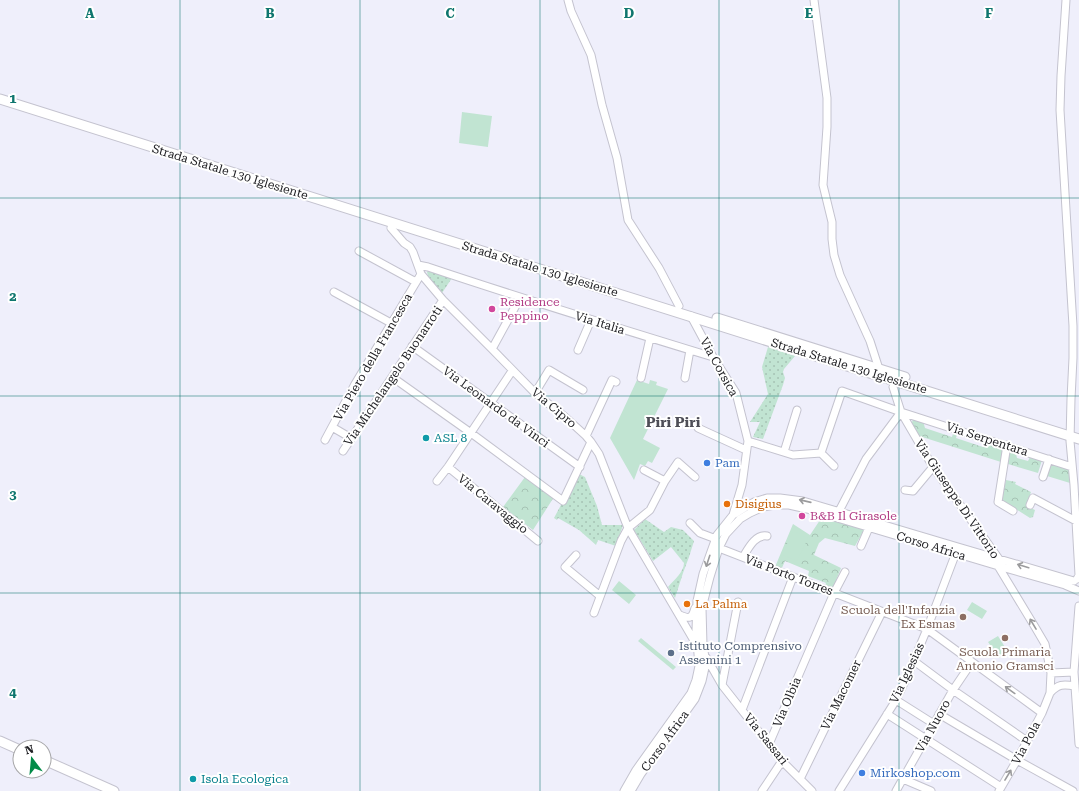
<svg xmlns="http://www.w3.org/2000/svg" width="1079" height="791" font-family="'Roboto Serif',serif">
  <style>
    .grass { fill: url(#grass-dots) }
    .park { fill: url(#park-crowns) }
    .garden { fill: #c1e4d2 }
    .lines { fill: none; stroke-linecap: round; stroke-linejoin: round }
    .minor-casing { stroke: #c4c3cf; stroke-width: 9 }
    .major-casing { stroke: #c4c3cf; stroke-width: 11 }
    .minor { stroke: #fff; stroke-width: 7 }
    .major { stroke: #fff; stroke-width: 9 }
    .oneway { stroke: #9b9b9d }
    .grid { fill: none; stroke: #0f766e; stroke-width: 1; stroke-opacity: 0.55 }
    .hotel-dot { fill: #d1479c; stroke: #fff; stroke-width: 1.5 }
    .culture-dot { fill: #0f9aa8; stroke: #fff; stroke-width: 1.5 }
    .shop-dot { fill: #3f7fe0; stroke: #fff; stroke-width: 1.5 }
    .food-dot { fill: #e8710a; stroke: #fff; stroke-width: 1.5 }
    .education-dot { fill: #8d6e63; stroke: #fff; stroke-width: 1.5 }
    .service-dot { fill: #5c6f8a; stroke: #fff; stroke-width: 1.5 }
    .labels { text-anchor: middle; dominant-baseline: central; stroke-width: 4; stroke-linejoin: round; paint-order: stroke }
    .street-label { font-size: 12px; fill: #212125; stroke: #fff }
    .hotel-label { font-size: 12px; fill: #b23c85; stroke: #fff; text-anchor: start }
    .culture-label { font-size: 12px; fill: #0d838f; stroke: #fff; text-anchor: start }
    .shop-label { font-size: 12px; fill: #366cbe; stroke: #fff; text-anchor: start }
    .food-label { font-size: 12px; fill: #c56008; stroke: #fff; text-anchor: start }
    .education-label { font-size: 12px; fill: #785e54; stroke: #fff; text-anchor: end }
    .service-label { font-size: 12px; fill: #4e5e75; stroke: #fff; text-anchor: start }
    .quarter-label { font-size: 14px; font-weight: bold; fill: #4e4e57; stroke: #fff }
    .grid-label { font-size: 13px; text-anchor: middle; font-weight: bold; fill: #0f766e; stroke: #fff; stroke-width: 4; stroke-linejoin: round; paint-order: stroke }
  </style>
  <defs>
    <pattern id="grass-dots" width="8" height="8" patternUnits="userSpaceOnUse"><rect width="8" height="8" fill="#c1e4d2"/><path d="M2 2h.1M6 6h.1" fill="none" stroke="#a6c3b4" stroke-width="1.8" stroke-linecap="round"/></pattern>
    <pattern id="park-crowns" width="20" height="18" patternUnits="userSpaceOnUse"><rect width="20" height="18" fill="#c1e4d2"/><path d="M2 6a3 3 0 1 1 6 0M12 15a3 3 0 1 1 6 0" fill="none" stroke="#a6c3b4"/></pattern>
  </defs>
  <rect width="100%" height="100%" fill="#efeffb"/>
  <path class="grass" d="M428,271L452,278L442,293L428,276L427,272Z
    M768,347L795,356L784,369L783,372L785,378L783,385L763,439L753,437L760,422H750L768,394L762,367Z
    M579,474L585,477L597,506L602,525H623L616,546L598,540L596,545L579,530L558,518L557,520L554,518L562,503L565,505Z
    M645,519L664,532L671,527L683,530L694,541L689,557L683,573L675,598L668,587C674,580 684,572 684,563L671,547L653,561L634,530Z"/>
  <path class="park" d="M913,418L923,421L925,428L952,437L954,430L958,431L956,438L983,447L986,440L1004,446L1001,462L919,436L912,423Z
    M1010,449L1015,450L1017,458L1028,461L1031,455L1042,460L1038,473L1008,464Z
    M1051,463L1069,469L1070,483L1047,476Z
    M525,477L554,497L533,530L503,507Z
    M1006,480L1016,482L1015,484L1031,492L1026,506L1035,510L1033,517L1030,518L1019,511L1001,502Z
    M822,517L864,530L855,546L825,538L819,543L814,555L841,568L833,588L825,585L826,583L808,576L809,571L785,561L781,570L775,567L793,524L810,535Z"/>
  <path class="garden" d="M462,112L492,116L488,146V147L459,143Z
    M637,380L649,384L650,380L657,382L656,385L668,389L643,439L660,448L652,463L648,461L645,466L640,464L634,480L610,438Z
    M793,531L808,538L797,561L783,555V553Z
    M619,581L636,595L629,604L612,590Z
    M972,602L987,611L982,619L967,610Z
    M998,636L1008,652L999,658L988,642Z
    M641,638L676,667L673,670L638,641Z"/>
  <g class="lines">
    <g class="minor-casing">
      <path id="minor" d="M568,0L571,11L591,55L602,105L617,158L628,220L659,268L679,306
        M814,0L827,98V127L823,185L832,222V239L834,255L840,275L870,341L879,369
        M1066,0L1061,76L1060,110L1073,326V358L1071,399L1070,441L1074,485L1079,575L1077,579
        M391,228L404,243L410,247L413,252L421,274L443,300L492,349L535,393L564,416L586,436L591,442L599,454L628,528L696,644
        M359,251L416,282
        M418,265L428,267C523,299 618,328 713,357
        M334,292L391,323
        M691,316L713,357L736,393L748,441L742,485L733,515
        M412,346L580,467
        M492,349L520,298
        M578,350L591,320
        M392,377L471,433L563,501L591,442
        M641,378L650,338
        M685,378L690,350
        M893,387L901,412L933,467L999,559L998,566L1035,627L1045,644L1051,673L1050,693L1042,713L1017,760L999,791
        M535,393L549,370L583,390
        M332,427L351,438
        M698,428L746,450
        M586,436L612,380L616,382
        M325,440L355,384L421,274
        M748,441L793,455L821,453L842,391L901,412L1072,467
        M1007,445L998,502L1013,511
        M343,451L443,300
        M784,452L797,410
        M821,453L834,466
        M448,467L538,541
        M644,470L665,481
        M1043,477L1049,459
        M437,481L448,467L512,371
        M905,490L913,491L933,467
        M1030,505L1033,498L1076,521
        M837,515L866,459L901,412
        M690,523L700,533L716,539
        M861,546L871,523
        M719,548L927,629L1042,713
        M576,555L565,567L600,596
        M743,557C748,549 755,534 767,536
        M1079,606L1074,672L1079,744
        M594,613L621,541L628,528L650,510L665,481L678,462L695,477
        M680,615C689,619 692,619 695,608
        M706,657L722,685L782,761L812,791
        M914,661L953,690L1027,741
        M1051,673L1074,672
        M722,685L738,602
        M1050,693C1058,684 1063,684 1075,686
        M896,700L934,724
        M742,710L793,577
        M887,714L1001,787
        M939,714L1017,760L1073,791
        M769,744L834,593L845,572
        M800,779L882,612
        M903,779L931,791
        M624,791L636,770L691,693L696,680L699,666L696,630L697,601L703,574L717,535L733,515L754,502L767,498H780L803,501L958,547L1074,581
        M631,791L641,774L695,699L702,681L706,663L703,645L702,608L710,577L719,548L726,534L740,519L750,513L763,507L775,505H789L807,509L1005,568L1065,585L1079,591
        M762,791L782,761
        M839,791L896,700L906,679L927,629L957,550
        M896,791L953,690L972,662"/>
    </g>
    <g class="major-casing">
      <path id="major" d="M0,99L1079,439
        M717,318L905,377
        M0,741L20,750
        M44,760L114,791"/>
    </g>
    <use href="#minor" class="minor"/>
    <use href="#major" class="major"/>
  </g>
  <defs><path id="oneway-shaft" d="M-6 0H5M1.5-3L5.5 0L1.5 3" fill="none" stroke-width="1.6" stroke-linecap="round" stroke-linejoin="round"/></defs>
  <g class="oneway">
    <use href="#oneway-shaft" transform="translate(805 501) rotate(-167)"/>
    <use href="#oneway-shaft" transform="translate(708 561) rotate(108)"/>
    <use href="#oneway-shaft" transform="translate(1023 566) rotate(-163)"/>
    <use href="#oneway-shaft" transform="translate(1033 624) rotate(-121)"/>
    <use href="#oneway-shaft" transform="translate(1010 690) rotate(-144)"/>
    <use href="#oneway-shaft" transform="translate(1008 775) rotate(-59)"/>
  </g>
  <path class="grid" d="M180,0V791M360,0V791M540,0V791M719,0V791M899,0V791M0,198H1079M0,396H1079M0,593H1079"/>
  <g class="hotel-dot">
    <circle cx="492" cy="309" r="4"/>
    <circle cx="802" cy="516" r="4"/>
  </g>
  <g class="culture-dot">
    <circle cx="426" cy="438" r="4"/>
    <circle cx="193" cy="779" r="4"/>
  </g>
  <g class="shop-dot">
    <circle cx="707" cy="463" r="4"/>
    <circle cx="862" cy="773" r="4"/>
  </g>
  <g class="food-dot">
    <circle cx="727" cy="504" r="4"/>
    <circle cx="687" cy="604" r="4"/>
  </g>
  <g class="education-dot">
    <circle cx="963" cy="617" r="4"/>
    <circle cx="1005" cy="638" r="4"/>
  </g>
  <circle class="service-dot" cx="671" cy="653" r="4"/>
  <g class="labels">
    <g class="street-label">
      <text transform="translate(230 172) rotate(17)">Strada Statale 130 Iglesiente</text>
      <text transform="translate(540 269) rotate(17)">Strada Statale 130 Iglesiente</text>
      <text transform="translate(600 323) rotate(17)">Via Italia</text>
      <text transform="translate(373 357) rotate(-60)">Via Piero della Francesca</text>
      <text transform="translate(849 366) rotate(17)">Strada Statale 130 Iglesiente</text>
      <text transform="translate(719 367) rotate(61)">Via Corsica</text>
      <text transform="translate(393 376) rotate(-56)">Via Michelangelo Buonarroti</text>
      <text transform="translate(496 407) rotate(36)">Via Leonardo da Vinci</text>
      <text transform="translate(554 408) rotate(40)">Via Cipro</text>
      <text transform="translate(987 439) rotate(18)">Via Serpentara</text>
      <text transform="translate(957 499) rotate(56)">Via Giuseppe Di Vittorio</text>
      <text transform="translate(493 504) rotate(39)">Via Caravaggio</text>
      <text transform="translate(931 546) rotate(17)">Corso Africa</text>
      <text transform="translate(789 575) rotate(21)">Via Porto Torres</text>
      <text transform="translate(907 673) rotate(-65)">Via Iglesias</text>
      <text transform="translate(841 695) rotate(-64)">Via Macomer</text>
      <text transform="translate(787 702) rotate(-67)">Via Olbia</text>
      <text transform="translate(933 726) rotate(-61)">Via Nuoro</text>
      <text transform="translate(766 739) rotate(51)">Via Sassari</text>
      <text transform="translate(665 741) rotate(-54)">Corso Africa</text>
      <text transform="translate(1026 743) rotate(-62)">Via Pola</text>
    </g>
    <g class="hotel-label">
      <text x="500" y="302">Residence<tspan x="500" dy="14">Peppino</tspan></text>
      <text x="810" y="516">B&amp;B Il Girasole</text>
    </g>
    <g class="culture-label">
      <text x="434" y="438">ASL 8</text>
      <text x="201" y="779">Isola Ecologica</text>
    </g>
    <g class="shop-label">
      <text x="715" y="463">Pam</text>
      <text x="870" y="773">Mirkoshop.com</text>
    </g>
    <g class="food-label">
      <text x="735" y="504">Disigius</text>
      <text x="695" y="604">La Palma</text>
    </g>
    <g class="education-label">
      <text x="955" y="610">Scuola dell'Infanzia<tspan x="955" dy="14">Ex Esmas</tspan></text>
      <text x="1005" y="652" text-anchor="middle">Scuola Primaria<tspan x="1005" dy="14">Antonio Gramsci</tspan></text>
    </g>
    <g class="service-label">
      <text x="679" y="646">Istituto Comprensivo<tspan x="679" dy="14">Assemini 1</tspan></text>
    </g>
    <g class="quarter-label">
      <text x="673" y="422">Piri Piri</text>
    </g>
  </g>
  <g class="grid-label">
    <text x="90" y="18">A</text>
    <text x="270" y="18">B</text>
    <text x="450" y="18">C</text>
    <text x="629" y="18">D</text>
    <text x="809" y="18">E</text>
    <text x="989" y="18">F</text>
    <text x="13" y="103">1</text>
    <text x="13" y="301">2</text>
    <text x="13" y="499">3</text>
    <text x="13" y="697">4</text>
  </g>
  <g transform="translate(32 759) rotate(344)"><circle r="19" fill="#ffffff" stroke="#a6a6a8"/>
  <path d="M0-3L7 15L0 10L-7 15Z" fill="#028b48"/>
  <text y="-6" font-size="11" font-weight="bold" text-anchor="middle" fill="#212125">N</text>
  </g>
</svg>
